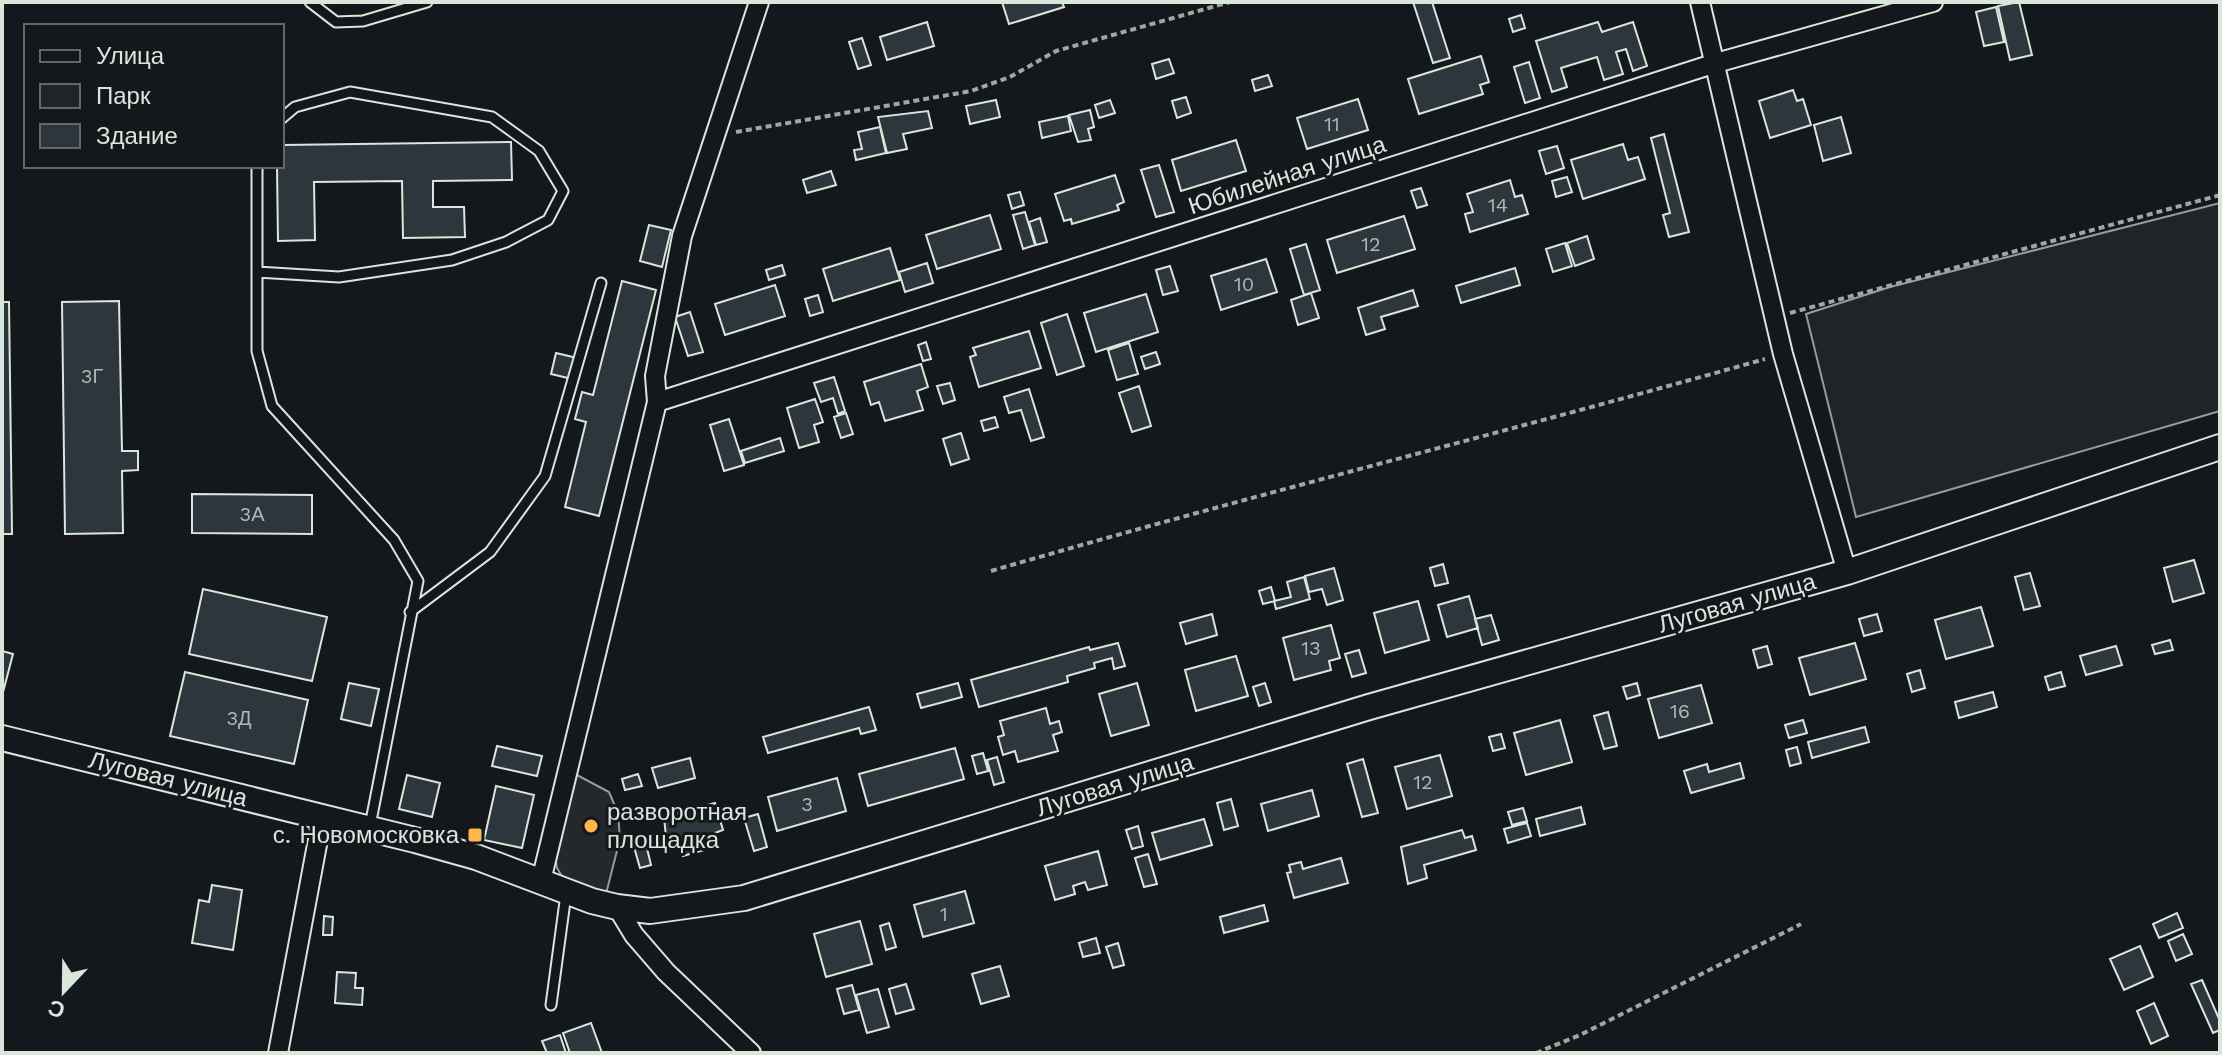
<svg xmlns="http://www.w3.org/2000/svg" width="2222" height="1055" font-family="'Work Sans',sans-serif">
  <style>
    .green { fill: #202428; stroke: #939e99; stroke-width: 2 }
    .parking { fill: #24282b; stroke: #939e99; stroke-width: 2 }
    .building { fill: #2c363c; stroke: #d8e6dc; stroke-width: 2 }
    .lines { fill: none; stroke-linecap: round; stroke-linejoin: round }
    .lane-casing { stroke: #d8e6dc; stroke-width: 13 }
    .street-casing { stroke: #d8e6dc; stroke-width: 22 }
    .secondary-casing { stroke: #d8e6dc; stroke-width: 28 }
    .path { stroke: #9da8a2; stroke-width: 4; stroke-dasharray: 6 4; stroke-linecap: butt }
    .lane { stroke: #14181c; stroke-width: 9 }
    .street { stroke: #14181c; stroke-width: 18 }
    .secondary { stroke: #14181c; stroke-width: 24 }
    .poi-dot { fill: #ffb74d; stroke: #14181c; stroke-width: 3 }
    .labels { text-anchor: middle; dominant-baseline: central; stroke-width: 6; stroke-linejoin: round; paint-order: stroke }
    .number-label { font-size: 20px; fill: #adbab4 }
    .street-label { font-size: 24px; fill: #d8e6dc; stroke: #14181c }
    .poi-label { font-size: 24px; fill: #d8e6dc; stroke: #14181c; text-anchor: start }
  </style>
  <rect width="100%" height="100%" fill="#14181c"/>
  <path class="green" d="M2220,203V411L1856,517L1806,314L1890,287Z"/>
  <path class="parking" d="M575,774L609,792L618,813L620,839L606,894L563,878L557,868L555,857Z"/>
  <path class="building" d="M1002,2H1062L1064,7L1009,24Z
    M1413,2H1432L1450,58L1433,63Z
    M2019,2L2032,55L2010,60L1998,6Z
    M1996,7L2004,42L1984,46L1976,12Z
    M1521,15L1525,28L1513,32L1509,19Z
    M927,22L934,46L887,60L880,37Z
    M1598,22L1602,32L1633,22L1647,66L1633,71L1626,49L1616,52L1623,74L1604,80L1597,57L1561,68L1567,87L1552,92L1536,41Z
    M862,38L871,65L858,69L849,42Z
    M1481,56L1489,82L1480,85L1483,94L1419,114L1408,79Z
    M1169,59L1174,73L1156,79L1152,64Z
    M1529,62L1540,98L1525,103L1514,67Z
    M1268,75L1272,86L1255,91L1252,80Z
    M1793,90L1797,101L1803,99L1811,125L1770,138L1759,101Z
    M1186,97L1191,113L1177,118L1172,101Z
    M1358,99L1368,130L1307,149L1297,118Z
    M996,100L1000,117L970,124L966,106Z
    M1110,100L1115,113L1099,118L1095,105Z
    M1090,110L1094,127L1088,129L1091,140L1078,142L1069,115Z
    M928,111L932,128L903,134L907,149L887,153L878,117Z
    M1068,116L1071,131L1042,138L1039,122Z
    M1841,117L1851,153L1823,161L1814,125Z
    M880,127L886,153L856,160L854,150L862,149L858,132Z
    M1664,134L1689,232L1669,237L1663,215L1670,213L1651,138Z
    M1236,140L1246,171L1181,191L1172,160Z
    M511,142L512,180L433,181V207H464L465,237L403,238L402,181L314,182L315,240L278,241L277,166H282V145Z
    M1623,144L1628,160L1638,157L1645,179L1583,199L1571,160Z
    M1557,146L1564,168L1546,174L1539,151Z
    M1159,165L1174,212L1156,217L1141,170Z
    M831,171L836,185L807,193L803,180Z
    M1115,175L1124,202L1117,205L1119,210L1072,224L1071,219L1064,221L1055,194Z
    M1567,177L1572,192L1556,197L1552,181Z
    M1510,180L1515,197L1522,195L1528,214L1470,232L1465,214L1473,212L1467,194Z
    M1421,188L1427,205L1417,208L1411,191Z
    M1020,192L1024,205L1012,209L1008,195Z
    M1025,212L1035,245L1023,249L1013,215Z
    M990,215L1001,249L937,269L926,235Z
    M1404,216L1415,249L1337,273L1327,240Z
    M1040,218L1047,242L1036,245L1029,222Z
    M649,225L671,230L662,267L640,261Z
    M1587,236L1594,259L1575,266L1567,243Z
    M1565,243L1572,266L1553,272L1546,249Z
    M1306,244L1320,290L1304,295L1290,249Z
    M890,248L900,280L833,301L823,269Z
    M1266,259L1277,292L1221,310L1211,276Z
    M927,263L933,283L905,292L899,272Z
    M782,265L785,275L769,280L766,270Z
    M1170,266L1178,291L1163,295L1156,270Z
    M1515,268L1520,285L1461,303L1456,286Z
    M622,281L656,290L599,516L565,507L586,422L575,419L582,392L593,395Z
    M775,285L785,316L725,335L715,304Z
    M1413,290L1418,306L1381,317L1385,329L1366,335L1358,308Z
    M1311,293L1319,318L1298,325L1291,300Z
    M1146,294L1158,332L1096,352L1084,313Z
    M818,295L823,312L810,316L805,299Z
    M119,301L122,451H138V470L122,471L123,533L65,534L62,302Z
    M2,302H9L12,534H2Z
    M690,312L703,352L688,356L675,317Z
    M1067,314L1084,366L1057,375L1041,323Z
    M1029,331L1041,368L979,387L970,357L976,355L973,348Z
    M926,342L931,359L923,361L918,345Z
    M1129,343L1138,374L1117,380L1108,350Z
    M1156,352L1160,364L1145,369L1141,357Z
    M556,353L577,358L572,379L551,374Z
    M921,364L928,387L917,391L923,410L885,421L879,402L871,405L864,382Z
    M834,377L845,411L838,414L833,398L821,402L814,383Z
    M950,383L955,400L943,404L937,386Z
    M1139,386L1151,426L1132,432L1119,393Z
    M1029,389L1044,437L1031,441L1021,410L1009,413L1004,397Z
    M815,399L823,422L814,425L819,442L799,448L787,408Z
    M846,413L853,434L841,438L834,417Z
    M995,417L998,427L984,431L981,421Z
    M729,419L744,465L724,471L710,425Z
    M961,433L969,459L951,465L943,439Z
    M780,438L784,451L745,463L741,451Z
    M192,494L312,495V534L192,533Z
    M2194,560L2204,593L2173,602L2164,568Z
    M1443,564L1448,583L1435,586L1430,568Z
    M1334,568L1343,600L1327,605L1322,589L1309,592L1305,576Z
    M2030,573L2040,606L2024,610L2015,577Z
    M1304,577L1310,599L1276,609L1274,601L1291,597L1287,582Z
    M1271,587L1275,601L1263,604L1259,591Z
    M203,589L327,617L312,681L189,654Z
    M1469,596L1478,628L1447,637L1438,605Z
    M1418,601L1429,640L1385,653L1374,613Z
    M1981,607L1993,646L1946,659L1935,620Z
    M1212,614L1217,635L1186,644L1180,623Z
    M1877,614L1882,631L1864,636L1859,619Z
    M1491,615L1499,640L1482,645L1475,619Z
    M1331,625L1340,658L1329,661L1331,670L1294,680L1283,638Z
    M2170,640L2173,650L2155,654L2152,645Z
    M1118,643L1125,666L1114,669L1112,658L1094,663L1095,668L1067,676L1068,682L979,707L971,680L1089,647L1090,650Z
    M1855,643L1866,679L1810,695L1799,658Z
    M1767,646L1772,664L1758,668L1753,650Z
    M2116,646L2122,665L2086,675L2080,656Z
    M1359,650L1366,673L1352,677L1345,654Z
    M2,651L13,654L2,696Z
    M1236,656L1248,696L1196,711L1185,670Z
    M1920,670L1925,688L1912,692L1907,674Z
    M185,672L308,700L294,764L170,736Z
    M2061,672L2065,686L2049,690L2045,677Z
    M349,683L379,689L371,726L341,719Z
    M958,683L962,697L921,708L917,694Z
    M1137,683L1149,725L1111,736L1099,694Z
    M1265,683L1271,702L1259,706L1253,687Z
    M1637,683L1640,695L1627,699L1623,687Z
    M1701,685L1712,723L1659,738L1648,699Z
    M1993,692L1997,707L1959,718L1955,702Z
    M869,707L876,730L861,734L859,728L768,753L763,737Z
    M1046,708L1050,724L1059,721L1062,732L1053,735L1058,751L1018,762L1015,751L1003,755L998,737L1004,735L1000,721Z
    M1608,712L1617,746L1604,749L1594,716Z
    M1560,720L1572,762L1526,775L1514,733Z
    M1803,720L1807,733L1789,738L1785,725Z
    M1865,727L1869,742L1812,758L1808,742Z
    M1501,734L1505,748L1493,751L1489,737Z
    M497,746L542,756L537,776L492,766Z
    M1797,747L1801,763L1790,766L1786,750Z
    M955,748L964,779L868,806L859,774Z
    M983,753L988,771L977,774L972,756Z
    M1440,755L1452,796L1407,809L1395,767Z
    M997,757L1004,782L994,785L987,760Z
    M690,758L695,778L658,788L652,768Z
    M1363,759L1378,813L1362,817L1347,764Z
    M1740,763L1744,778L1691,793L1684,771L1707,764L1709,772Z
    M638,774L642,786L625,790L622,779Z
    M407,775L440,783L432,817L399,809Z
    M837,778L846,811L777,831L768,797Z
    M496,786L534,795L522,848L484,840Z
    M1312,790L1319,816L1268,831L1261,804Z
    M1231,799L1238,826L1224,830L1217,803Z
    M715,803L723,830L715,833L718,846L683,856L680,843L667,847L664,817Z
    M1581,807L1585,824L1540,836L1536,819Z
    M1523,808L1527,821L1512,825L1508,812Z
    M758,814L767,847L754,851L744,818Z
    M1204,819L1212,845L1160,860L1152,833Z
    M1527,823L1531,836L1508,843L1504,829Z
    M1138,826L1143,846L1132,849L1126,830Z
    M1462,830L1465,838L1472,836L1476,850L1424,865L1427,878L1408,884L1401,847Z
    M646,844L651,865L640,868L634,847Z
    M1098,851L1107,885L1088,890L1085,882L1073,886L1075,894L1055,900L1045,866Z
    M1148,854L1157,884L1144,887L1135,858Z
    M1341,858L1348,883L1294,898L1287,873L1291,872L1289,865L1301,862L1303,869Z
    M212,885L242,890L233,950L192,943L199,900L209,902Z
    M965,891L974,923L923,937L914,905Z
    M1264,905L1268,921L1224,933L1220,917Z
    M2177,913L2183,928L2159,938L2153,924Z
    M324,916L333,917L332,935H323Z
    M860,921L872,964L826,977L814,934Z
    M889,923L896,947L886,950L880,926Z
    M2183,934L2192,954L2176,961L2168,941Z
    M1096,938L1100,953L1083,957L1079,943Z
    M1118,943L1124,965L1113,968L1106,947Z
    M2140,946L2153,977L2124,990L2110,959Z
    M1000,966L1009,996L981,1004L972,974Z
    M337,972L356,973L355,988H363L362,1005L335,1003Z
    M2202,980L2220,1021V1030L2213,1033L2191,984Z
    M906,984L914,1009L896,1014L889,989Z
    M852,985L859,1010L844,1014L837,989Z
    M878,989L889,1027L867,1033L856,995Z
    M2154,1003L2168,1036L2151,1044L2137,1011Z
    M591,1023L602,1053H570L563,1033Z
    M560,1035L566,1053H547L542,1041Z"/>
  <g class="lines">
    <g class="lane-casing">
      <path id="lane" d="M310,2L336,22L363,21L427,2
        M257,166V351L272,406L394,540L418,581L370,826
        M257,272L339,277L452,260L506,242L548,220L563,191L539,151L492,117L350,92L295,107L282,118
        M410,612L490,552L545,476L601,283
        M551,1005L566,894"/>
    </g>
    <g class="street-casing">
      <path id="street" d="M1700,2L1783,354L1847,572
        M657,402L1716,63L1933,2
        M541,881L657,402L655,376L682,236L759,2
        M617,907L634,935L666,972L751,1053
        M278,1053L322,818"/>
    </g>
    <g class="secondary-casing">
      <path id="secondary" d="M2,738L415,840L476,857L592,901L617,907L650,911L744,898L1369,707L1847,572L2220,447"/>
    </g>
    <path class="path" d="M736,132L971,91L1010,77L1056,51L1230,2
      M1790,313L2220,195
      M991,571C1248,496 1507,432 1765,359
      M1536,1053L1580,1035L1801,924"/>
    <use href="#lane" class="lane"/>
    <use href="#street" class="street"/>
    <use href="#secondary" class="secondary"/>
  </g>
  <g class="poi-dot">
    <circle cx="591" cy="826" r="8"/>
    <rect x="467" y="827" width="16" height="16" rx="4"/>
  </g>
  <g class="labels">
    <g class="number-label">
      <text x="1332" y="124">11</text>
      <text x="1498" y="205">14</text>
      <text x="1371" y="244">12</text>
      <text x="1244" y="284">10</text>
      <text x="92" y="376">3Г</text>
      <text x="252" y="514">3А</text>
      <text x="1311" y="648">13</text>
      <text x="1680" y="711">16</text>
      <text x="239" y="718">3Д</text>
      <text x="1423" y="782">12</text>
      <text x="807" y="804">3</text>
      <text x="944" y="914">1</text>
    </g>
    <g class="street-label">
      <text transform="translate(1287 175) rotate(-18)">Юбилейная улица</text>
      <text transform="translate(1737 603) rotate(-16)">Луговая улица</text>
      <text transform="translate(168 779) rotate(14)">Луговая улица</text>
      <text transform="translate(1115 785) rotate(-17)">Луговая улица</text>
    </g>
    <g class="poi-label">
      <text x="607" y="812">разворотная<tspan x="607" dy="28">площадка</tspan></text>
      <text x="459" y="835" text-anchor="end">с. Новомосковка</text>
    </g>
  </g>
  <rect width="2222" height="1055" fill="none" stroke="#d8e6dc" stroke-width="8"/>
  <rect x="24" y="24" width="260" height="144" fill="#14181c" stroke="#626a69" stroke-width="2"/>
  <rect x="40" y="50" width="40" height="12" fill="#14181c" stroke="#626a69" stroke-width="2"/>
  <text x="96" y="64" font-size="24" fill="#d8e6dc">Улица</text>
  <rect x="40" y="84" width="40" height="24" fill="#202428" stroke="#626a69" stroke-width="2"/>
  <text x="96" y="104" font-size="24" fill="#d8e6dc">Парк</text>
  <rect x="40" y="124" width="40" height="24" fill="#2c363c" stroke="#626a69" stroke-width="2"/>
  <text x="96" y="144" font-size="24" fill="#d8e6dc">Здание</text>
  <g transform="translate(64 991) rotate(202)" stroke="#14181c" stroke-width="6" paint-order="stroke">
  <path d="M0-6L14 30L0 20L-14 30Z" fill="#d8e6dc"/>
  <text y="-12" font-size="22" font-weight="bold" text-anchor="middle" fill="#d8e6dc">С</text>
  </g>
</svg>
